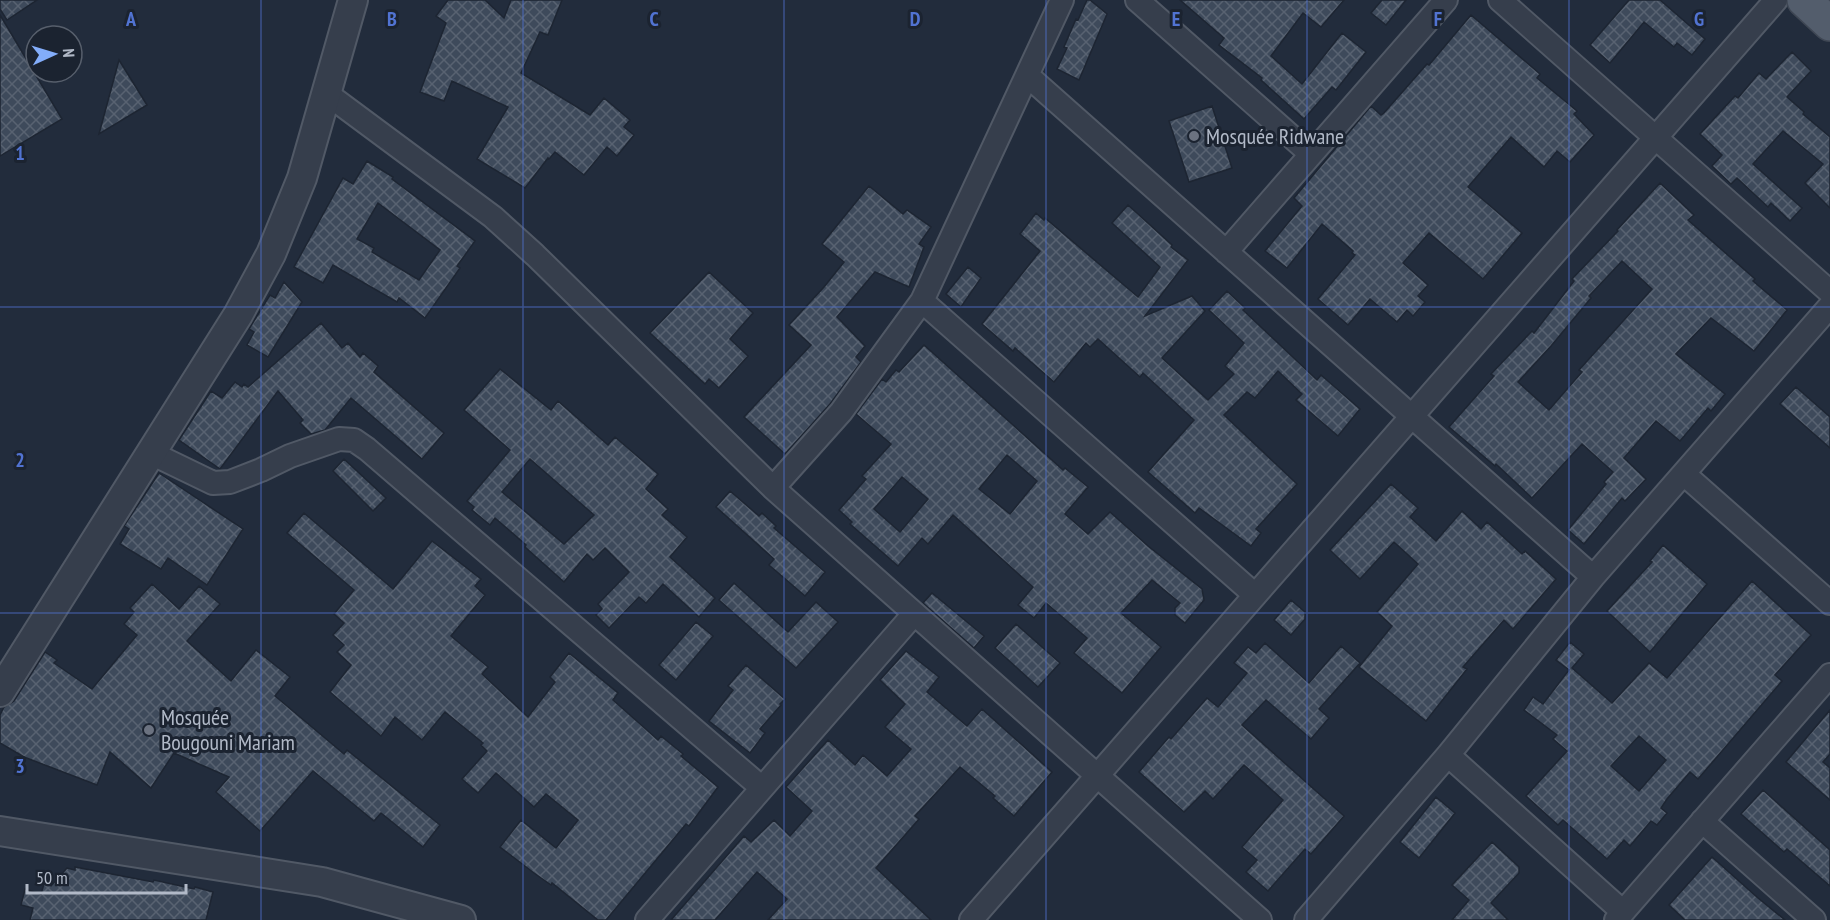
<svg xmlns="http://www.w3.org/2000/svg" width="1830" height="920" font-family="'PT Sans Narrow',sans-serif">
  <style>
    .building { fill: url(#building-cross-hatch); stroke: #1d2532; stroke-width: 1.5; fill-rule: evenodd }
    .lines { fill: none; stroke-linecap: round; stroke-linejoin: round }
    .minor-casing { stroke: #515966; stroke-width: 26 }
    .tertiary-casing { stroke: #515966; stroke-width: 32 }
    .primary-casing { stroke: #3f4754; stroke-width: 36 }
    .minor { stroke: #363e4c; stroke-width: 22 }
    .tertiary { stroke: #363e4c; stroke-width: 28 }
    .primary { stroke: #535d6c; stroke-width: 33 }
    .grid { fill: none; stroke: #5173d2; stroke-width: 1.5; stroke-opacity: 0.55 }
    .worship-dot { fill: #6b7280; stroke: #1b2330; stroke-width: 2 }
    .labels { text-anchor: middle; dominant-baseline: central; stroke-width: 6; stroke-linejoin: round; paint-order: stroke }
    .poi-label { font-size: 22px; fill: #b1b9c7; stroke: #1b2330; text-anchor: start }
    .grid-label { font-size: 20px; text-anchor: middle; font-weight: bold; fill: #5173d2; stroke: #1b2330; stroke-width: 6; stroke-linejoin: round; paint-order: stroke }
  </style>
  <defs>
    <pattern id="building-cross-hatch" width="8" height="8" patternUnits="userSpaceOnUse" patternTransform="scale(1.5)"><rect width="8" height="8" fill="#3e4a5b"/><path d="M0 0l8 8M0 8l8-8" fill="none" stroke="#586271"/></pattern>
  </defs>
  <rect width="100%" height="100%" fill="#222c3c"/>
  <path class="building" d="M0,0H37L7,20L0,9Z
    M448,0H485L504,18L511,0H562L548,35L540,32L521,73L590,115L604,98L630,120L624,127L634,135L617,156L607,147L584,175L555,152L549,159L548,158L525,188L477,159L508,107L452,81L444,101L420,92L446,23L436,16Z
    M1087,0H1090L1107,14L1079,80L1057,69L1067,48L1064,47L1076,19L1078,20Z
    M1180,0H1344L1321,27L1303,13L1271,56L1302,84L1342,33L1366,52L1336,90L1332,87L1304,119L1261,80L1262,78L1219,45L1224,38Z
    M1382,0H1406L1386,25L1371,13Z
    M1629,0H1660L1705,39L1692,55L1677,43L1674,47L1644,22L1610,63L1590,45Z
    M0,15L62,119L0,156Z
    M1471,15L1540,74L1537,78L1577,111L1574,114L1594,135L1570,162L1557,151L1544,167L1511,137L1468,187L1522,233L1483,279L1429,233L1403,263L1428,285L1418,296L1425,302L1413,316L1407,310L1397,322L1370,299L1348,325L1318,299L1355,255L1352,253L1353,251L1322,224L1287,268L1265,251L1302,206L1294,198L1371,106L1381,115L1384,113L1427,64L1429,65Z
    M1792,52L1811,71L1787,97L1804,112L1803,114L1830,137V208L1805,183L1823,164L1783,131L1753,164L1802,208L1790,221L1771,203L1768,207L1737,178L1731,184L1712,166L1722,155L1700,134L1735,96L1738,98L1759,73L1766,79Z
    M119,60L147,105L99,134Z
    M1212,106L1232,168L1189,182L1169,121Z
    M367,161L393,177L392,179L475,241L457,266L460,268L425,318L399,298L397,302L333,265L323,283L294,267L343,178L353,184ZM378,203L440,250L419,280L372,252L374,248L357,239Z
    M1660,183L1694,215L1688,220L1755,279L1753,281L1787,310L1754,351L1711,318L1676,354L1725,394L1711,411L1708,408L1680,441L1656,421L1624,458L1646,479L1625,501L1622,498L1584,544L1568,530L1606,484L1604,482L1613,472L1582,444L1532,498L1496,464L1495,466L1449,427L1494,376L1491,374L1532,331L1534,333L1574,281L1572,279L1618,231L1617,230ZM1622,261L1652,289L1579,370L1582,372L1549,410L1518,382L1551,346L1591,298L1589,296Z
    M869,186L903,214L907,210L931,227L919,244L924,247L909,287L875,272L837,317L865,346L856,357L861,362L830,404L785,454L744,417L811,345L789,325L824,287L844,262L822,244Z
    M1128,205L1172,245L1171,247L1188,260L1145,316L1192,296L1205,311L1162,358L1208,400L1234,374L1225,366L1244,343L1209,310L1227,291L1245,308L1243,310L1317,380L1321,375L1360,409L1338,436L1296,400L1302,394L1278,371L1255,398L1247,392L1224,415L1297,484L1256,529L1261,533L1251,546L1199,508L1195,513L1148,472L1194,420L1143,373L1140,377L1098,339L1090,347L1086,343L1054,382L1015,348L1013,351L982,324L1040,251L1020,234L1036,213L1044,220L1045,218L1138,297L1160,267L1112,223Z
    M968,267L981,278L961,307L946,294Z
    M709,272L753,313L730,339L748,356L719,388L709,379L705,384L650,333Z
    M284,282L302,302L268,357L247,345L254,332L249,329L270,295L275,298Z
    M321,323L342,348L348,343L360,357L363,353L378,366L374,372L444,433L422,459L351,398L325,430L311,434L300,423L303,420L278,391L220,469L179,440L211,391L222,398L235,382L242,387L244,384L248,387Z
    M924,345L1063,470L1065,468L1088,487L1065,514L1088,534L1110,512L1148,546L1202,589L1204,600L1185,623L1175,615V608L1180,603L1152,580L1121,613L1161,647L1122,693L1074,653L1087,638L1046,603L1034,618L1018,605L1033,587L953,515L928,544L922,538L898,566L850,524L852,522L839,510L866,479L862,476L891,444L856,414L882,379L886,382L896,370L899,372ZM1007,455L1037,481L1010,514L979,489ZM902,477L928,499L900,532L874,509Z
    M500,369L551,410L558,401L608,445L615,437L658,474L646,489L668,509L662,515L687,537L670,557L715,598L699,617L663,584L646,603L639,597L609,628L596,615L602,609L598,604L629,572L605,548L593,560L587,554L564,582L525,547L526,545L495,518L490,525L472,510L474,507L467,501L510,450L464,410ZM530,459L594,515L564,544L502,492Z
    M1796,387L1830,417V448L1780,404Z
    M344,459L386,498L373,511L333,471Z
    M159,473L243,529L207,585L168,558L161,569L120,544L129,529L124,526Z
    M1391,484L1418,508L1410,517L1436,541L1462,511L1481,529L1487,522L1522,554L1525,551L1556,579L1513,629L1504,620L1463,667L1467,669L1426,721L1359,667L1392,626L1377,612L1418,564L1394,542L1360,579L1330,550Z
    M730,491L759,516L762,513L776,526L774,528L825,572L805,596L769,565L774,559L716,507Z
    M304,513L393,589L432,541L481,579L475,586L485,595L451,636L488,667L482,674L528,717L555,682L550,677L569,653L618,693L613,700L658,740L661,736L683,754L681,756L718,787L689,826L686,824L606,920H598L552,883L551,885L534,873L500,847L521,820L556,848L578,820L546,794L534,807L496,773L478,793L462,779L487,751L481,745L483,743L445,712L422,740L395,717L381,736L330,692L351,665L337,652L344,645L333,635L344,623L334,614L354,590L287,533Z
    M1663,545L1707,584L1650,652L1607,611L1652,562L1650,561Z
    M1752,581L1811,635L1775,675L1782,681L1698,779L1690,772L1667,799L1661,808L1667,813L1657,825L1651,821L1630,846L1624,840L1607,859L1563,820L1558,825L1526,796L1567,751L1553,739L1557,735L1524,710L1533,697L1543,704L1569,670L1556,660L1570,642L1584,654L1572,668L1612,703L1649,663L1667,678ZM1639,736L1666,760L1639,791L1611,766Z
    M734,583L788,632L816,602L838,622L796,668L719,600Z
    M152,584L179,609L199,586L220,604L187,641L231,681L256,650L290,677L275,696L344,754L347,750L440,825L423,847L381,813L374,821L313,771L260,831L216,792L229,777L174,753L151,788L110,752L97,785L24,757L0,743V715L4,707L14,701L45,652L57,660L54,663L92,689L137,635L124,624L134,612L130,608Z
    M932,593L984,636L974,648L923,603Z
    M1291,600L1305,612V619L1291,635L1274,620Z
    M696,622L713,636L676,680L659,665Z
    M1016,624L1060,663L1038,687L995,648Z
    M1265,643L1309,683L1341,646L1360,663L1319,709L1329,718L1311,739L1266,700L1242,725L1344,816L1311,854L1305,849L1268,891L1246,872L1257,860L1242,847L1283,800L1244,765L1213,799L1205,791L1184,812L1139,772L1169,737L1171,739L1207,698L1218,707L1247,673L1234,663L1248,647L1256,653Z
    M906,651L939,677L927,692L967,726L982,709L1052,772L1014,816L993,798L995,796L960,767L915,816L919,819L876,868L931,920H768L787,899L757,872L715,920H671L744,836L751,842L774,820L790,836L812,811L786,787L828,740L855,765L863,755L887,776L911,749L885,727L905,704L880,680Z
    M746,665L785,699L780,704L781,705L760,729L765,733L750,753L709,721L733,690L728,686Z
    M1830,710V754L1823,762L1830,768V800L1786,762Z
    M1763,790L1830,850V886L1787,849L1784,852L1741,814Z
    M1436,797L1455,813L1419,858L1400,842Z
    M1492,842L1519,867V873L1491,903L1508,920H1452L1469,900L1452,885Z
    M1712,857L1758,898L1785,920H1685L1669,905Z
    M75,867L153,882L154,880L194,889L195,887L213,892L206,920H30L33,908L21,905L25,889L41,894L44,884L51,886L67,868L75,870Z"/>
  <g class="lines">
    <g class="minor-casing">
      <path id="minor" d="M1137,0L1311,154
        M1500,0L1830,292
        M1028,76L1593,577
        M326,93L493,217L535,255L773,488L1260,920
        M1226,252L1446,0
        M922,301L1255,595
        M151,453L213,483L230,482L261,470L290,456L339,439L354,440L367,449L762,788
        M1684,474L1830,603
        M773,488L841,412L922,301L1062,0
        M1448,755L1623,912
        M1702,821L1814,920
        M647,920L914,614
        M971,920L1776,0
        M1306,920L1448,755L1593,577L1830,306
        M1616,920L1830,675"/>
    </g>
    <g class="tertiary-casing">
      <path id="tertiary" d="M0,692L238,315L271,254L302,178L353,0
        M0,831L322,882L461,920"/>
    </g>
    <g class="primary-casing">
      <path id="primary" d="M1804,0L1830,24"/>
    </g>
    <use href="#minor" class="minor"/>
    <use href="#tertiary" class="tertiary"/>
    <use href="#primary" class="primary"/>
  </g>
  <path class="grid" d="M261,0V920M523,0V920M784,0V920M1046,0V920M1307,0V920M1569,0V920M0,307H1830M0,613H1830"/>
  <g class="worship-dot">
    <circle cx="1194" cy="136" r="6"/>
    <circle cx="149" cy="730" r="6"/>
  </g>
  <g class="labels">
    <g class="poi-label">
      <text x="1206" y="136">Mosquée Ridwane</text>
      <text x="161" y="717">Mosquée<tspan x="161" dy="25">Bougouni Mariam</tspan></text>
    </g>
  </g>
  <g class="grid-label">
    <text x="131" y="26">A</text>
    <text x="392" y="26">B</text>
    <text x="654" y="26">C</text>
    <text x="915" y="26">D</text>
    <text x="1176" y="26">E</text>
    <text x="1438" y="26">F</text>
    <text x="1699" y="26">G</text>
    <text x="20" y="160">1</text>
    <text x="20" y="467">2</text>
    <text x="20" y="773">3</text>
  </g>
  <g transform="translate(54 54) rotate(86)"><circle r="28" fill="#1b2330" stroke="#575f6c" stroke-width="1.5"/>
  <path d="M0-4.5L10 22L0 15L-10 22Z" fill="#83adfa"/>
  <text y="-9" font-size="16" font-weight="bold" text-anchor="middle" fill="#b1b9c7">N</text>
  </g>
  <path d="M27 884v9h159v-9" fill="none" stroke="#b1b9c7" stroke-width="3"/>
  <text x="36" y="884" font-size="18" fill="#b1b9c7" stroke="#1b2330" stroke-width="4.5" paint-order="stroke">50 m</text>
</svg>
